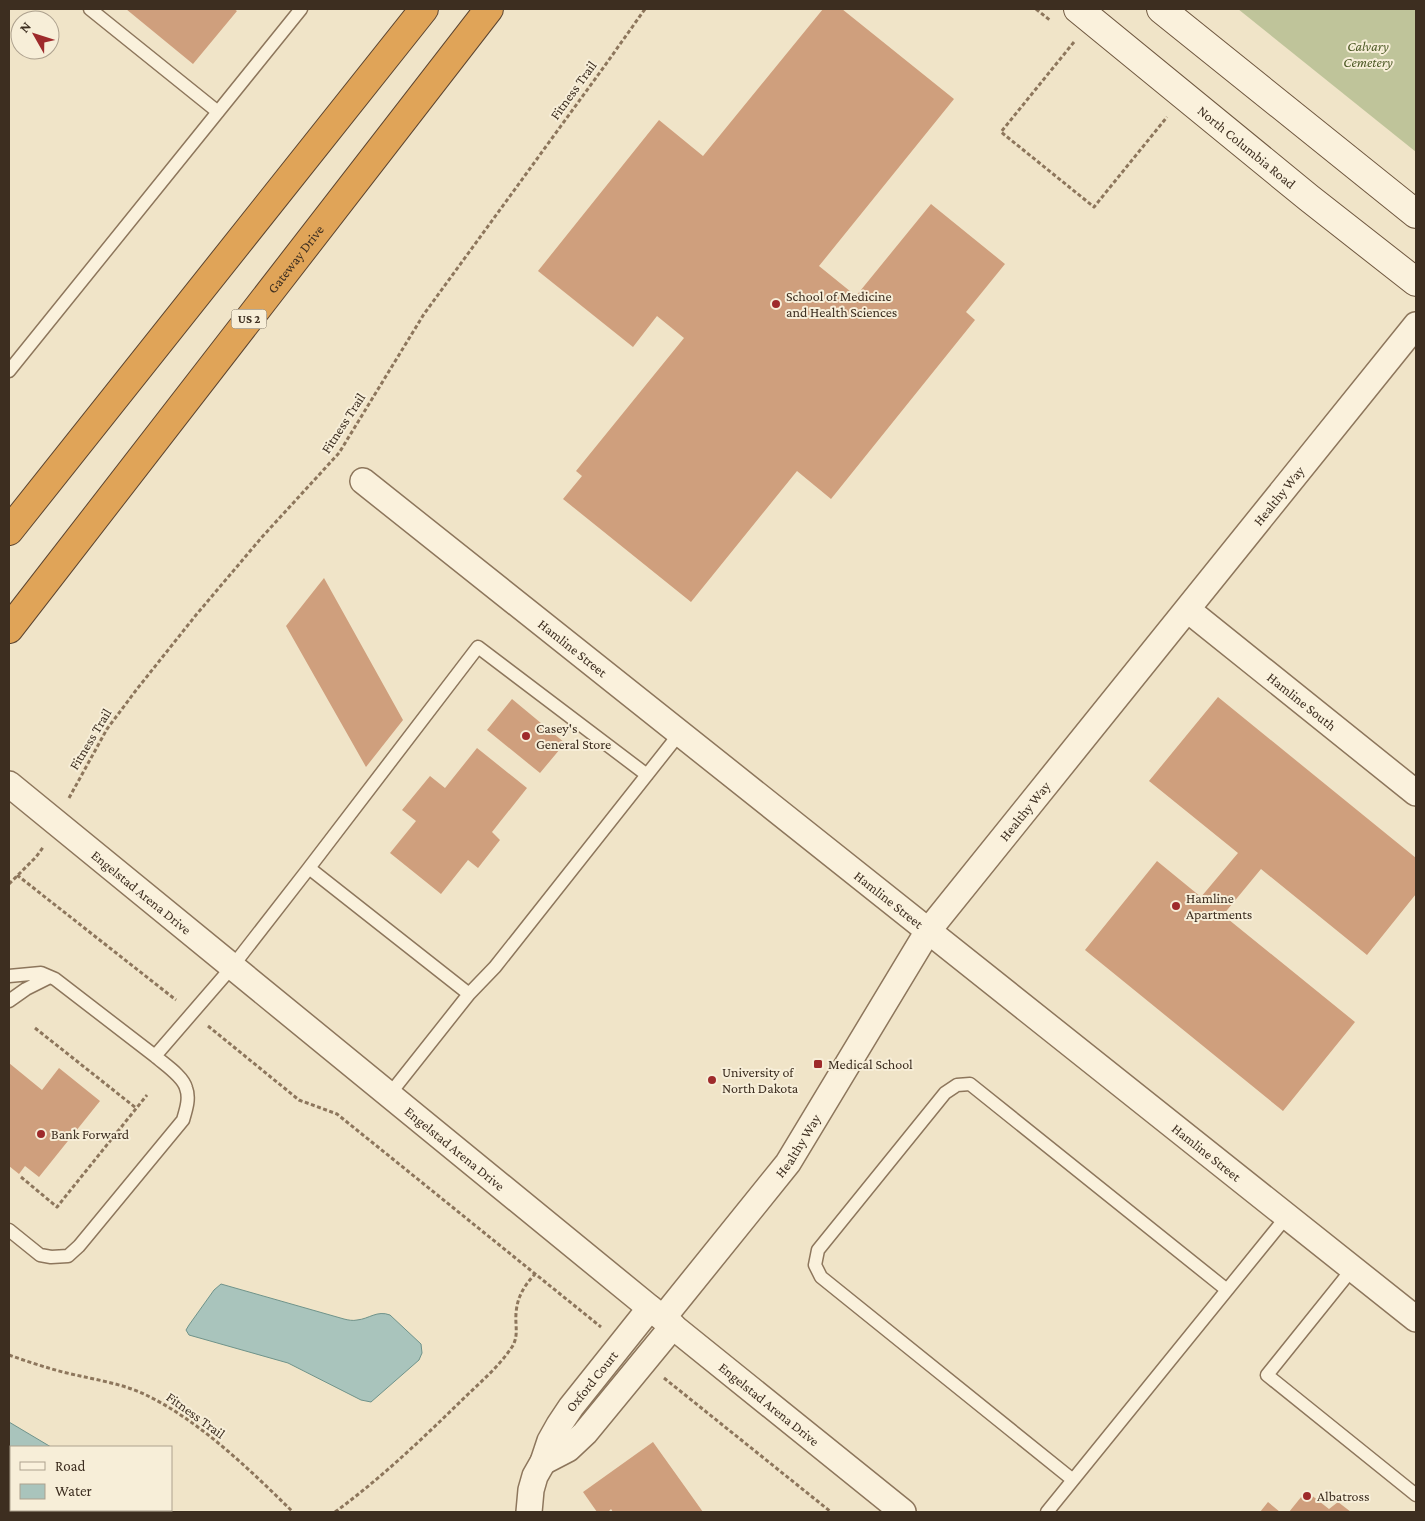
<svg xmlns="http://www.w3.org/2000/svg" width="1425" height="1521" font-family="'Crimson Pro',serif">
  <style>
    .cemetery { fill: #bfc49a }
    .water { fill: #a9c4bc; stroke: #6f938a }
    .building { fill: #cf9f7d }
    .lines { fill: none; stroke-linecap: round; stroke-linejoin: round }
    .lane-casing { stroke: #8d765c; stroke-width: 15 }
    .street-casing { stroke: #8d765c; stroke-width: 28 }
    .secondary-casing { stroke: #6f573f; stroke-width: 30 }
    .highway-casing { stroke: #5b4430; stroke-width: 30 }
    .path { stroke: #8d765c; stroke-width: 3; stroke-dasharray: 4 2.5; stroke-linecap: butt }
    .lane { stroke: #faf1dc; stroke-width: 12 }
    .street { stroke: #faf1dc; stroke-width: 25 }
    .secondary { stroke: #faf1dc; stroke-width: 28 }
    .highway { stroke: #e0a458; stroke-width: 28 }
    .poi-dot { fill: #9e2a2b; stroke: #f7eed8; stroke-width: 2 }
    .labels { text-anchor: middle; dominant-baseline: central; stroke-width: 4; stroke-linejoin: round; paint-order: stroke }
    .shield { fill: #f7eed8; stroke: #756857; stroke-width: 1 }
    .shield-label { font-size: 12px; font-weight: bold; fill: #3d2e20 }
    .park-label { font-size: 14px; font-style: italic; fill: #4d5a26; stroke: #f7eed8 }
    .street-label { font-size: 14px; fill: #3d2e20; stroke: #f7eed8 }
    .poi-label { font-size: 14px; fill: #3d2e20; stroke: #f7eed8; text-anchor: start }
  </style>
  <rect width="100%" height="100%" fill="#f0e4c8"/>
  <path class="cemetery" d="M1238,9H1416V152Z"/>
  <path class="water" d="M221,1284L344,1319C348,1320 353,1321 357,1320C369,1319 377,1310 390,1315L421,1344L422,1353L419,1360L371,1402L361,1400L288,1363L189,1335L186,1330L189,1325L214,1290Z
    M9,1422L51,1447H11V1510H141L145,1512H9Z"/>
  <path class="building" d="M126,9H234L237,11L193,64Z
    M823,9H842L954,99L819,266L856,296L931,204L1005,264L966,312L975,320L831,499L797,471L691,602L563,499L582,476L576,471L684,338L657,316L633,347L538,271L659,120L703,156Z
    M324,578L403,720L366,767L286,626Z
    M1218,697L1416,858V894L1367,955L1261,869L1223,915L1355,1022L1283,1111L1085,950L1157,861L1201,897L1238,853L1149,781Z
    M512,699L565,743L540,773L487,730Z
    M477,748L527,788L492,832L500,840L478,868L468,860L441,894L390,853L416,821L402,810L430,776L445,788Z
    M9,1063L42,1090L59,1068L100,1101L39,1177L25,1166L19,1174L9,1166Z
    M653,1442L703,1512H613L611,1509L608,1512H597L583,1492Z
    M1306,1491L1329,1509L1338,1502L1351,1512H1289Z
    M1268,1502L1280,1512H1260Z"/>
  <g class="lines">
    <g class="lane-casing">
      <path id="lane" d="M90,9L218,112
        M9,371L301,9
        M309,868L478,647L647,775
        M9,976L41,973L55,979L155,1056
        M469,994L495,967L680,733
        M9,1001L26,989L50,977
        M9,1230L40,1255L51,1257L68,1256L79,1246L183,1120C186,1110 190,1098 186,1088C183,1076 164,1064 155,1056L232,967L309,868L469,994L389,1095
        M1353,1268L1267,1375L1416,1495
        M1073,1480L821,1277L815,1265L818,1250L945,1093L957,1085L970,1084L1227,1290
        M1047,1512L1287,1216"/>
    </g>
    <g class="street-casing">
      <g id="street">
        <path id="s1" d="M363,481L1416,1319"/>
        <path id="s2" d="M1188,610L1416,793"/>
        <path id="s3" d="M9,784L650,1308L903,1512"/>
        <path id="s4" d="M663,1318L788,1163L928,931L1416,325"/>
        <path d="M543,1462L568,1449L585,1433L673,1326"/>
        <path id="s5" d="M529,1512L531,1490L535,1476L543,1462L550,1441L559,1425L571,1407L650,1308"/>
      </g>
    </g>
    <g class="secondary-casing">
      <g id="secondary">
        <path id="s6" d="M1078,9L1309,198L1416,282"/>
        <path d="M1161,9L1416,214"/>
      </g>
    </g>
    <g class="highway-casing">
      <g id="highway">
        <path d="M9,531L424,9"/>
        <path id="s7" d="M9,629L489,9"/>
      </g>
    </g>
    <path class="path" d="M1036,9L1051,21
      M1074,42L1001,132L1094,207L1167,117
      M69,798L107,729L137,689L196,615L262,537L339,453L424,314L601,71L645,9
      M17,875L176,1000
      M9,884L36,857L44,846
      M208,1026L299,1100L337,1114L601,1327
      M35,1028L136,1108
      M21,1177L57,1207L147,1095
      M9,1355C23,1360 38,1365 52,1369C82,1378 116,1381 144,1394C199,1420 250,1470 293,1512
      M664,1378L831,1512
      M335,1512C380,1479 420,1441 460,1402C478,1384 498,1368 512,1347C519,1336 515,1325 516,1314C517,1297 524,1286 535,1274"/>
    <use href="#lane" class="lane"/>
    <use href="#street" class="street"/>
    <use href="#secondary" class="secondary"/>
    <use href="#highway" class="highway"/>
  </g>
  <g class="poi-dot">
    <circle cx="776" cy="304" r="5"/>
    <circle cx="526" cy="736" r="5"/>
    <circle cx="1176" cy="906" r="5"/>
    <rect x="813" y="1059" width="10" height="10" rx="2.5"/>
    <circle cx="712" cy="1080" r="5"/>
    <circle cx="41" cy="1134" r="5"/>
    <circle cx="1307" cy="1496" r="5"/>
  </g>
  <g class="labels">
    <rect class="shield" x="231.5" y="309.5" width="35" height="19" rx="4"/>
    <g class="shield-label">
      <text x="249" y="319">US 2</text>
    </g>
    <g class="park-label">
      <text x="1368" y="46">Calvary<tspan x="1368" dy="16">Cemetery</tspan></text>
    </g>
    <g class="street-label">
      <text transform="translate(573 90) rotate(-54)">Fitness Trail</text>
      <text stroke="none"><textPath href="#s6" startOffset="218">North Columbia Road</textPath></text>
      <text stroke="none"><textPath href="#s7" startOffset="468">Gateway Drive</textPath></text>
      <text transform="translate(343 423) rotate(-57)">Fitness Trail</text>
      <text stroke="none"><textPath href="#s4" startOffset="1029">Healthy Way</textPath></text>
      <text stroke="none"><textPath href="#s1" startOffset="268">Hamline Street</textPath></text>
      <text stroke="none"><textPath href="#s2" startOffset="146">Hamline South</textPath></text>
      <text transform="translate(90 739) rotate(-59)">Fitness Trail</text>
      <text stroke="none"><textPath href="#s4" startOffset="624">Healthy Way</textPath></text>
      <text stroke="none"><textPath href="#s3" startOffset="171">Engelstad Arena Drive</textPath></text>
      <text stroke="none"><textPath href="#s1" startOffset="672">Hamline Street</textPath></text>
      <text stroke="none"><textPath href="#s4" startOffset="219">Healthy Way</textPath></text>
      <text stroke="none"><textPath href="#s3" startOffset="576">Engelstad Arena Drive</textPath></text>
      <text stroke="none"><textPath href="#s1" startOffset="1078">Hamline Street</textPath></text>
      <text stroke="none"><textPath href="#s5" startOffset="148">Oxford Court</textPath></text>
      <text stroke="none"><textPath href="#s3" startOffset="981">Engelstad Arena Drive</textPath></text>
      <text transform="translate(196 1415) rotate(36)">Fitness Trail</text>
    </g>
    <g class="poi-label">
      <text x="786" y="296">School of Medicine<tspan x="786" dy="16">and Health Sciences</tspan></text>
      <text x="536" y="728">Casey's<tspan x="536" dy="16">General Store</tspan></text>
      <text x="1186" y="898">Hamline<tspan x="1186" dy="16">Apartments</tspan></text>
      <text x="828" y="1064">Medical School</text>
      <text x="722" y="1072">University of<tspan x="722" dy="16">North Dakota</tspan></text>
      <text x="51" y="1134">Bank Forward</text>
      <text x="1317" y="1496">Albatross</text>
    </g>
  </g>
  <rect width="1425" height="1521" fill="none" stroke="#3d2e20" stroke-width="20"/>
  <rect x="10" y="1446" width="162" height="65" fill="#f7eed8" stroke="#ada18e"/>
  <rect x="20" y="1462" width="25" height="8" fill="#faf1dc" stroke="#ada18e"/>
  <text x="55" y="1471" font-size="15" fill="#3d2e20">Road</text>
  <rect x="20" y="1484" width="25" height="15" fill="#a9c4bc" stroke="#ada18e"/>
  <text x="55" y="1496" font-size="15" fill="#3d2e20">Water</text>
  <g transform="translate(35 35) rotate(309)"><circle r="24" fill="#f7eed8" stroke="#ada18e"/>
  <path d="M0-4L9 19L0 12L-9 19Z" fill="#9e2a2b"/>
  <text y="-8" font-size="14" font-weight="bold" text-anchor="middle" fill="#3d2e20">N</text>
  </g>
</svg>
